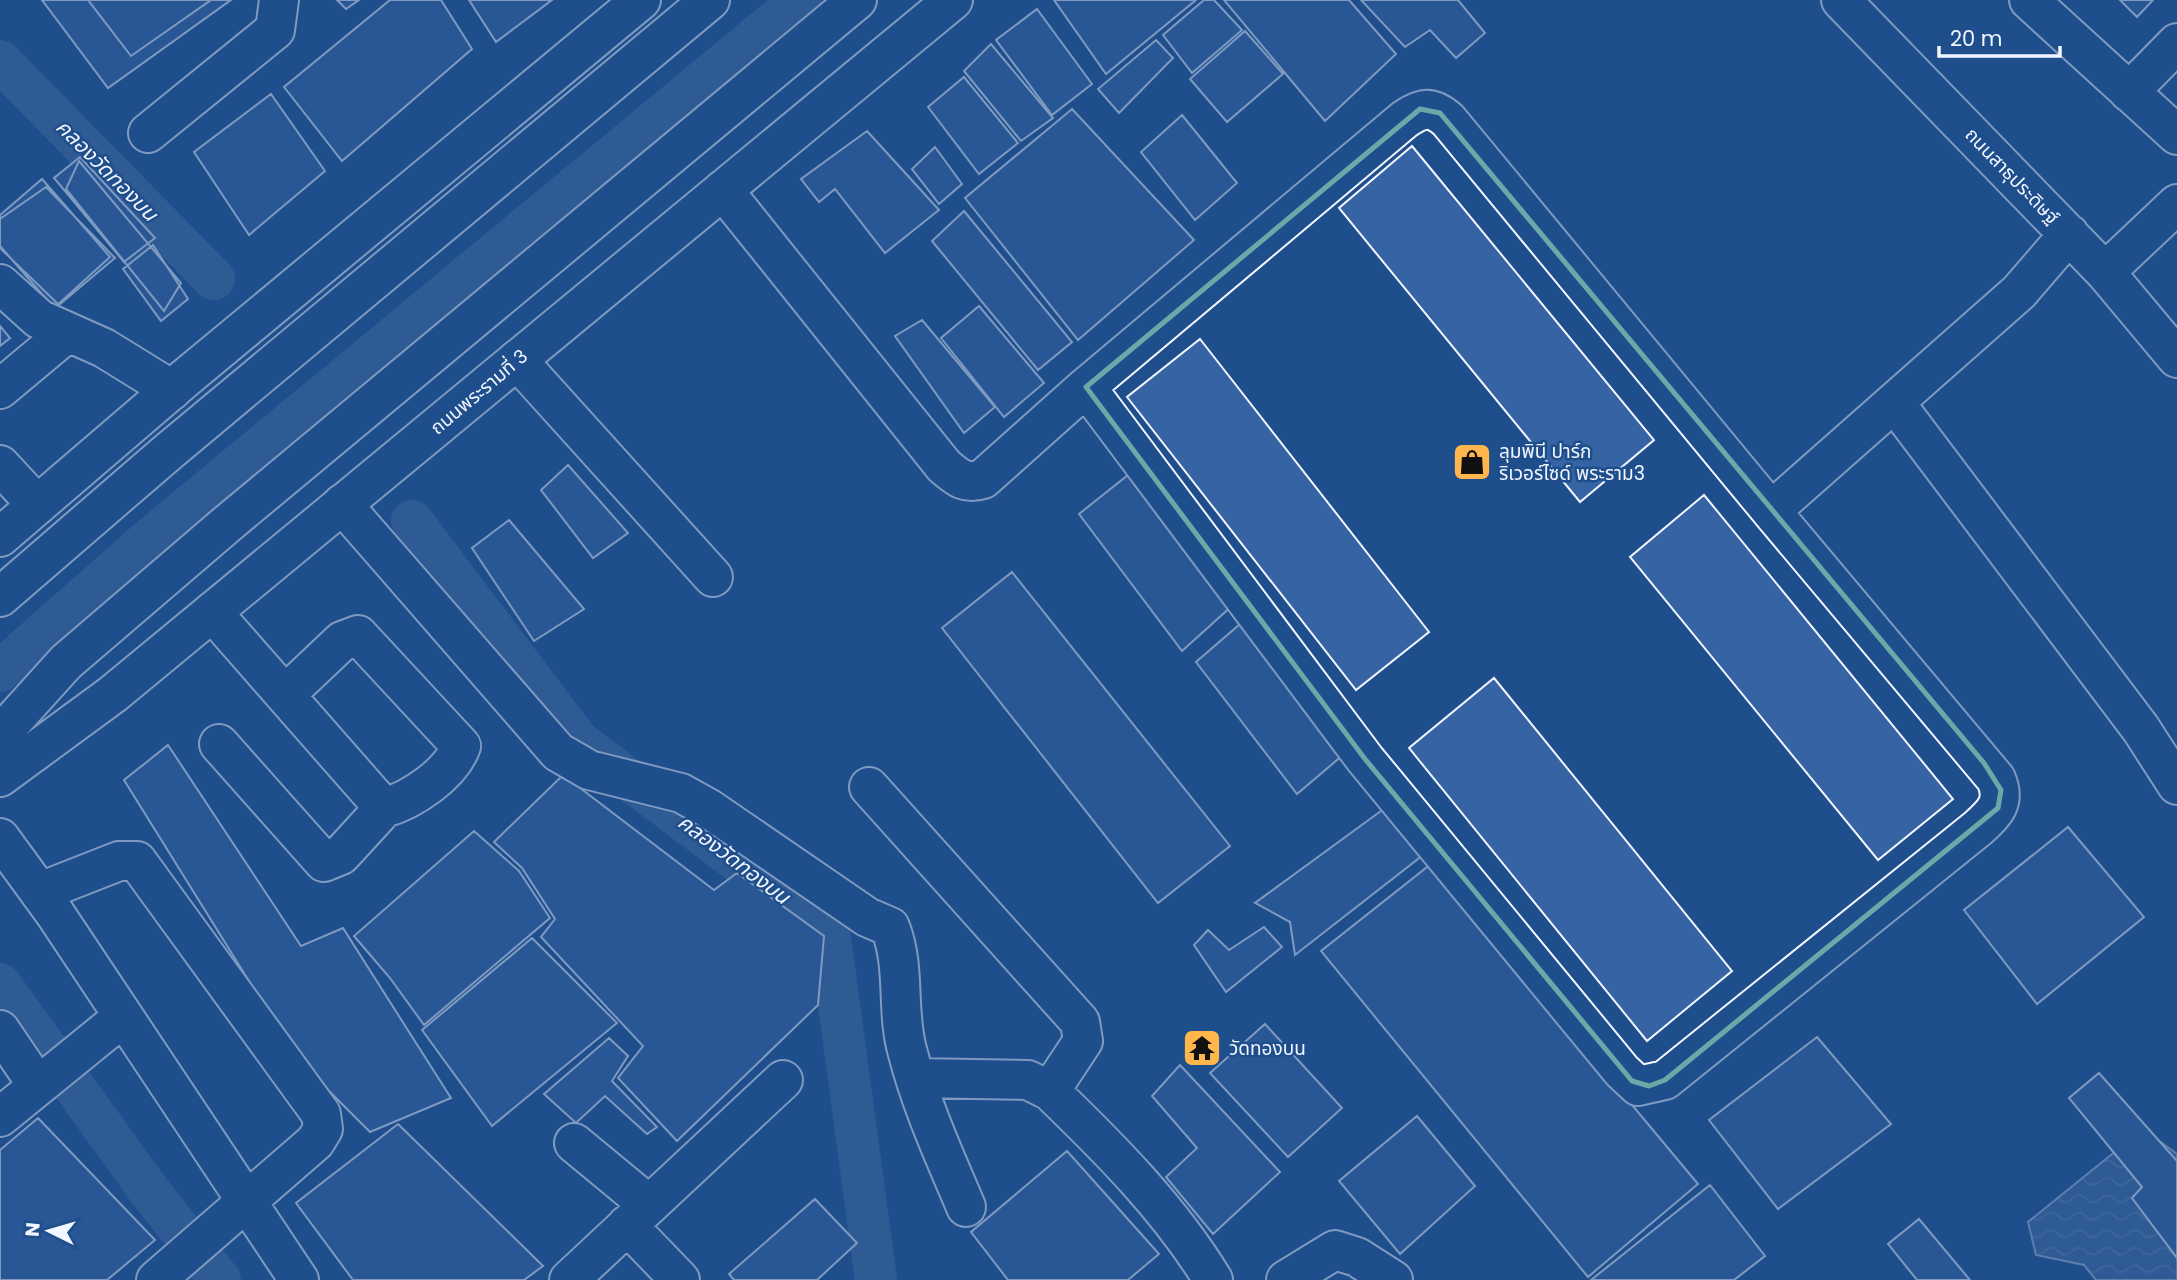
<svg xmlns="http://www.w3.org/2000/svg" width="2177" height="1280" font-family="Poppins,'Noto Sans Thai',sans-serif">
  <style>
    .water { fill: url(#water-waves); stroke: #a8bbd7; stroke-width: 2 }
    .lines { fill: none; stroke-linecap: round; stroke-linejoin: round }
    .canal { stroke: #446ba0; stroke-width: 42 }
    .building { fill: #3563a3; stroke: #f2f6ff; stroke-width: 2 }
    .minor-casing { stroke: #f2f6ff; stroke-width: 42 }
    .major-casing { stroke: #f2f6ff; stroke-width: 42 }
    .minor { stroke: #1f4e8c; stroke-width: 38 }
    .major { stroke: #1f4e8c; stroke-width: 38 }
    .marked { fill: none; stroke: #6aa9a8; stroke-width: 5; stroke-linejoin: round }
    .labels { text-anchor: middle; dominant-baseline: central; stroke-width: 5; stroke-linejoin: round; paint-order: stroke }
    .street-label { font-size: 19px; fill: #f2f6ff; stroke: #1f4e8c }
    .poi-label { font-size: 19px; fill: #f2f6ff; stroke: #1f4e8c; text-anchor: start }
    .water-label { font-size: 21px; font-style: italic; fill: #f2f6ff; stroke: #1f4e8c }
  </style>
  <defs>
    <pattern id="water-waves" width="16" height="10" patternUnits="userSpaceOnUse" patternTransform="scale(1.75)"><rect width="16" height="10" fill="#446ba0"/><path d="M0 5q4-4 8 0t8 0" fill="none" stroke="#5f81ae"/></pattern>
  </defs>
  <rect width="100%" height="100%" fill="#1f4e8c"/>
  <path class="water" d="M2143,1129L2177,1154V1280H2096L2084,1265L2036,1255L2028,1222Z"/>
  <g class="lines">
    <path class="canal" d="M0,61L214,279
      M412,521L578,741L829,930L876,1280
      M0,671L153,536L801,0
      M0,984L150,1192L220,1280"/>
  </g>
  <path class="building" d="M42,0H231L108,88Z
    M88,0H211L131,56Z
    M337,0H359L346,9Z
    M390,0H441L472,49L342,161L284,87Z
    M469,0H552L496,42Z
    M1054,0H1196L1106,74Z
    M1204,0H1214L1242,30L1192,73L1163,35Z
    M1224,0H1349L1396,54L1325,121Z
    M1361,0H1458L1485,33L1456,58L1430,30L1405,47Z
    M2120,0H2153L2137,17Z
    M1037,9L1092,84L1052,115L996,40Z
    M1245,31L1283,74L1227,122L1190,79Z
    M1156,40L1173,58L1119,113L1098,89Z
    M991,44L1053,118L1021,141L964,71Z
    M964,77L1018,143L979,174L928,107Z
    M271,94L325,171L249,235L194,152Z
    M1072,109L1194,240L1078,340L965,198Z
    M1182,115L1237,183L1195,220L1141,152Z
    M867,131L939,210L885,253L835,189L819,202L801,179Z
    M1412,146L1654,440L1580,502L1339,208Z
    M935,147L962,184L939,204L912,169Z
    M80,157L155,238L124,262L54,178Z
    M79,161L181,283L164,311L66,189Z
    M42,179L110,257L54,308L0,246V215Z
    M46,187L115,258L59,305L0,248V219Z
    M964,211L1072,342L1038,370L932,241Z
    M153,245L188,299L161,321L123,269Z
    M979,306L1044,383L1004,417L941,338Z
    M922,320L995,407L964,433L895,336Z
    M0,326L10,338L0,346Z
    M1200,339L1429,632L1356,690L1127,397Z
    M568,465L628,533L593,558L541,490Z
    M1133,471L1234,604L1182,651L1079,514Z
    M1704,495L1953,799L1878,860L1630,557Z
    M509,520L584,609L534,641L472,548Z
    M1012,572L1230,846L1158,903L942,628Z
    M1247,618L1350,749L1297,794L1196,662Z
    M1494,678L1732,971L1647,1041L1409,748Z
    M168,745L301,946L343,928L451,1098L370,1132L298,1060L124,780Z
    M563,775L714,890L737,873L824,936L818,1005L677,1141L618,1078L643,1046L541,937L555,919L522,868L494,842Z
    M1385,808L1423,855L1295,955L1290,922L1255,903Z
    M2068,827L2144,917L2037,1004L1964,910Z
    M474,831L519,871L550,918L424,1025L390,978L354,936Z
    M1431,864L1698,1184L1588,1277L1321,951Z
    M1264,927L1282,947L1226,992L1194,945L1208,930L1229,950Z
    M532,938L617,1023L492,1126L422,1030Z
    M1265,1024L1342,1108L1288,1157L1210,1073Z
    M1817,1037L1891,1124L1778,1209L1709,1120Z
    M609,1038L628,1056L612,1081L657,1127L647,1134L605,1096L576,1123L544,1094Z
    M1180,1065L1280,1172L1213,1234L1166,1177L1197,1148L1152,1096Z
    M2099,1073L2177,1161V1258L2132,1198L2142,1187L2069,1098Z
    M1417,1116L1475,1186L1400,1254L1339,1181Z
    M38,1118L155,1240L107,1280H0V1150Z
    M398,1124L543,1266L524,1280H353L296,1203Z
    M1067,1151L1159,1254L1128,1280H1008L971,1232Z
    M1710,1185L1765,1256L1734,1280H1591Z
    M815,1199L857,1243L817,1280H734L729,1274Z
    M1919,1219L1970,1280H1917L1888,1244Z"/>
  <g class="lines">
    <g class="minor-casing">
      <path id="minor" d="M1841,0L2105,272L2177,358
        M2029,0L2177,135
        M2129,92L2177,43
        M148,133L275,30L279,0
        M723,190L944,466C957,477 965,485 983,479L1086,387L1365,759L1622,1071L1638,1086L1665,1080L1978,828C1995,813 2006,802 1996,779L1771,511L2019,292L2069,234
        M2105,272L2177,204
        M0,284L39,319L104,348L172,390
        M517,360L713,577
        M1086,387L1405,119C1423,107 1432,106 1448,120L1771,511
        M0,389L67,333
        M1895,403L2141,729L2177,785
        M0,465L37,505
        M342,504L558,752L589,770L681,793L708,808L867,917L890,927C906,967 896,1009 907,1050C921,1105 944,1155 966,1207
        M212,612L384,808C412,800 451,774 461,746L358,635L342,641L285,695
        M219,744L324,862L341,855L384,808
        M869,787L1080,1022L1083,1041L1050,1091
        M0,838L54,912L299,1280
        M40,892L119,861H137L321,1114L323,1129L315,1142L156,1280
        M0,1030L38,1086
        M915,1078L1028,1080L1050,1091C1110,1149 1170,1209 1213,1280
        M0,1117L123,1017
        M574,1143L649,1205
        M627,1225L680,1280
        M569,1280L783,1080
        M1286,1280L1335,1250L1357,1257L1393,1280"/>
    </g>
    <g class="major-casing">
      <path id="major" d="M0,537L183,380L641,0
        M0,597L168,452L710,0
        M0,735L66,662L227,524L857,0
        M0,777L113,694L953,0"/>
    </g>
    <use href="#minor" class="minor"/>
    <use href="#major" class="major"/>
  </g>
  <path d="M0 0H2177V1280H0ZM1420,109L1440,113L1984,763L2001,790L1998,808L1665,1080L1649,1086L1632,1081L1365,759L1086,387Z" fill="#1f4e8c" fill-opacity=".55" fill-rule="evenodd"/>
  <path class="marked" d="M1420,109L1440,113L1984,763L2001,790L1998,808L1665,1080L1649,1086L1632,1081L1365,759L1086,387Z"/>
  <defs>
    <g id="shop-square" transform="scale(2.0125)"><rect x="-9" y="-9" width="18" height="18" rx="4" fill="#ffb74d" stroke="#1f4e8c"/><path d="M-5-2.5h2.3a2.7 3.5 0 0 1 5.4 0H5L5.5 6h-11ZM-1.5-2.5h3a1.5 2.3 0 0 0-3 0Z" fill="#111"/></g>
    <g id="temple-square" transform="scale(2.0125)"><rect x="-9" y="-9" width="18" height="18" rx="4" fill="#ffb74d" stroke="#1f4e8c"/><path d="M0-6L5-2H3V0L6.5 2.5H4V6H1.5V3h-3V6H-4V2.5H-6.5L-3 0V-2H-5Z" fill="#111"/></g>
  </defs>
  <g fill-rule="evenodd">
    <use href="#shop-square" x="1472" y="462"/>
    <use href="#temple-square" x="1202" y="1048"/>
  </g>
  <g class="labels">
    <g class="street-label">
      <text transform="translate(2012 176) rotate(46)">ถนนสาธุประดิษฐ์</text>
      <text transform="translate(479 392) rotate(-40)">ถนนพระรามที่ 3</text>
    </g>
    <g class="poi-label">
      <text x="1499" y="451">ลุมพินี ปาร์ก<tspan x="1499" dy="22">ริเวอร์ไซด์ พระราม3</tspan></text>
      <text x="1229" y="1048">วัดทองบน</text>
    </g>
    <g class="water-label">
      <text transform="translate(107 170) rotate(45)">คลองวัดทองบน</text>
      <text transform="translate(734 859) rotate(37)">คลองวัดทองบน</text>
    </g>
  </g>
  <g transform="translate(49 1231) rotate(275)" stroke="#1f4e8c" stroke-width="5" paint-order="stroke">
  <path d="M0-5L12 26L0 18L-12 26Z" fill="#f2f6ff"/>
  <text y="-10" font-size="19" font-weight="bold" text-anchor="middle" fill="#f2f6ff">N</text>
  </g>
  <path d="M1939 46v10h121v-10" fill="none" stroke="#f2f6ff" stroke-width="3.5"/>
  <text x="1950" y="46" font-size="21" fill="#f2f6ff" stroke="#1f4e8c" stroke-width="5" paint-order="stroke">20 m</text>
</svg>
